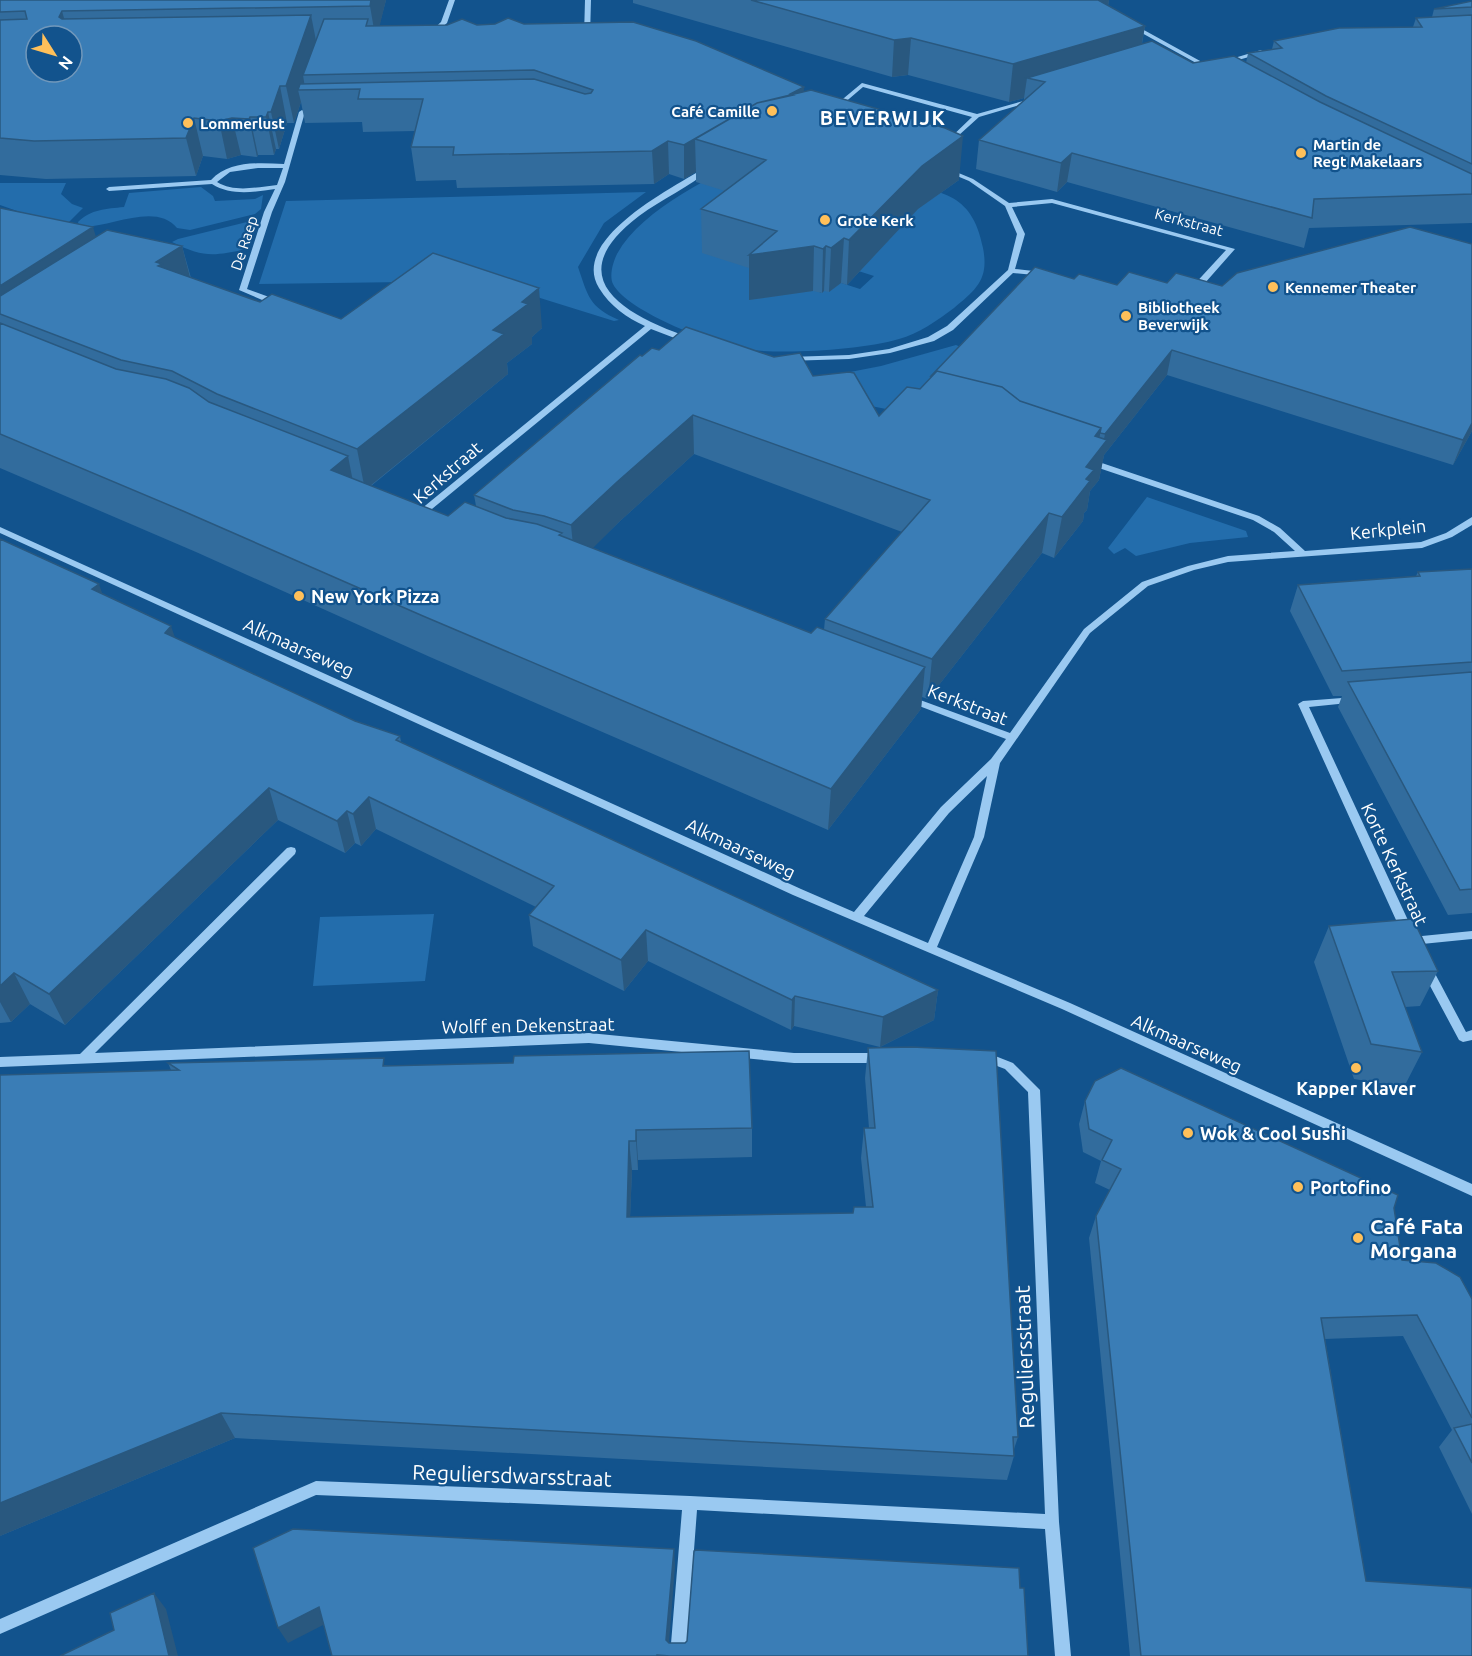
<svg xmlns="http://www.w3.org/2000/svg" width="1472" height="1656" font-family="Ubuntu,sans-serif">
  <style>
    .green { fill: #236dac }
    .lines { fill: none; stroke-linecap: round; stroke-linejoin: round }
    .minor { fill: #9ac9f1; fill-rule: evenodd }
    .wall { fill: #326c9d; fill-rule: evenodd }
    .shaded-wall { fill: #29587f }
    .building { fill: #3a7db6; stroke: #29587f; stroke-width: 1.5; fill-rule: evenodd }
    .poi-dot { fill: #ffc05a; stroke: #12538d; stroke-width: 2 }
    .labels { text-anchor: middle; dominant-baseline: central; stroke-width: 4.5; stroke-linejoin: round; paint-order: stroke }
    .far-poi-label { font-size: 15px; font-weight: bold; fill: #fff; stroke: #12538d; text-anchor: start }
    .far-street-label { font-size: 15px; fill: #fff; stroke: #12538d }
    .street-label { font-size: 18px; fill: #fff; stroke: #12538d }
    .poi-label { font-size: 18px; font-weight: bold; fill: #fff; stroke: #12538d; text-anchor: start }
    .far-district-label { font-size: 20px; font-weight: bold; letter-spacing: 1.5px; fill: #fff; stroke: #12538d }
    .near-poi-label { font-size: 21px; font-weight: bold; fill: #fff; stroke: #12538d; text-anchor: start }
    .near-street-label { font-size: 21px; fill: #fff; stroke: #12538d }
  </style>
  <rect width="100%" height="100%" fill="#12538d"/>
  <path class="green" d="M763,150L776,276L810,287L821,293L835,281L860,289L874,276L849,268L890,179C939,193 972,190 983,248C989,279 977,289 954,308C938,320 918,334 899,339C861,350 790,354 750,350C719,347 627,312 613,284C609,276 613,262 617,254C643,207 717,175 763,150Z
    M0,183H66L61,194L72,204L83,208L66,225L60,226L0,205Z
    M201,187L213,196L215,201L255,199L263,195L261,209L255,214L190,230L177,228C155,200 103,231 79,226L78,222C91,209 106,209 124,207L129,193Z
    M646,192L604,223L578,267C588,296 589,307 619,320L614,321L495,284L405,282L259,284L286,201Z
    M251,221L256,224L247,249C213,256 204,258 172,242L178,239Z
    M956,345L965,349L906,413L866,405L814,379L881,366Z
    M1147,497L1246,531L1248,537L1190,543L1136,556L1125,548L1114,554L1108,548Z
    M434,914L425,981L313,986L320,917Z"/>
  <g class="lines">
    <path class="minor" d="M449,0H455L447,23L433,35H429V33L441,22Z
      M585,0H591L590,36L587,38L584,36Z
      M1133,24L1211,67L1212,68L1207,69L1131,27L1130,26Z
      M1261,50L1264,52L1263,53L1224,64L1221,62Z
      M862,83L977,114L1034,98L1037,100L979,117L948,145L945,143L946,142L972,117L863,87L836,110H832V108Z
      M302,110L305,112L285,182L272,212L247,289L280,301V305H274L239,290L264,212L275,189C254,192 231,196 212,184L109,191L106,189L109,187L211,180C230,160 259,163 284,164L299,112ZM258,168H283L277,185C257,187 235,193 217,182L230,172Z
      M706,167L711,168C690,187 662,199 639,216C556,279 627,316 691,338V342H685L651,329L421,518H415V514L645,326C627,318 610,306 599,288C569,239 674,187 706,167Z
      M945,169H949L973,179L1009,203L1052,199L1235,249L1197,292H1194L1190,290L1191,288L1226,250L1052,203L1012,207L1025,234L1015,269L1042,272L1046,274L1045,276L1013,273L953,330L934,341L890,353L849,359L786,361L785,359L789,357L849,355L889,349L928,337L947,326L1008,270L1017,234L1005,206L969,181L945,171Z
      M1090,459L1259,516L1280,528L1305,551L1421,542L1446,533L1472,517V525L1452,537L1422,548L1228,562L1194,570L1148,586L1090,633L1000,763L984,837L937,947L1070,1003L1472,1184V1196L1062,1009L793,895L0,533V527L801,889L854,912L941,807L991,759L1006,739L906,701L904,699L906,697H912L1010,733L1084,629L1142,582L1188,566L1228,556L1295,551L1274,532L1253,520L1087,464L1086,462ZM987,776L974,837L928,943L864,916L949,813Z
      M1355,697L1358,698L1360,700L1358,702L1309,707L1413,931L1411,934H1403L1401,931L1298,704L1303,701Z
      M291,847L295,848L296,851L295,854L95,1053L589,1033L794,1053H879L883,1055L885,1058L883,1061L879,1063H794L589,1043L0,1067V1057L80,1054L287,848Z
      M1472,931V939L1412,945L1408,944L1406,941L1408,938L1412,937Z
      M1427,964L1431,966L1466,1032L1472,1030V1040L1463,1042L1459,1040L1421,969L1423,966Z
      M985,1052L1013,1063L1040,1090L1059,1522L1071,1656H1055L1045,1529L697,1510L686,1656H670L682,1510L316,1495L0,1634V1619L316,1481L690,1496L1045,1514L1028,1092L1005,1069L981,1060L979,1057L981,1054Z"/>
  </g>
  <path class="wall" d="M0,0H386L379,26L524,24L804,92L959,180L918,209L847,285L841,283L829,292L824,291L822,293L813,291L749,300V268L702,253L701,209L725,191L696,182V172L684,179L669,174L654,184L457,188L456,180L416,181L411,147L415,131L363,132L362,122L305,123L301,102L294,123H287L279,149H276L274,155H258L257,157L241,155L227,159L203,156L196,176L46,179L0,175Z
    M633,0H1109L1108,6L1145,26L1142,44L1193,63H1246L1248,53L1272,49L1274,41L1413,27L1416,18L1432,17L1434,9L1472,1V223L1309,228L1304,248L1067,182L1057,192L976,169L979,140L1024,101V98L1009,102L908,75L892,77L633,3Z
    M0,208L96,237L182,246L191,278L260,302L341,319L542,328L532,337V344L507,363L508,374L371,486L448,516L476,506L474,495L642,356L659,350L813,376L879,416L920,389L930,378L931,376L1035,267L1472,431L1453,465L1167,375L1104,455L1099,480L1090,491L1087,510L1084,513L1083,521L1054,558L1042,553L928,699L922,697L921,709L828,830L430,657L196,552L0,468ZM694,454L902,532L825,619L824,630L811,633L592,548L619,522Z
    M0,539L102,594L175,638L355,721L400,736L401,742L938,990L934,1020L880,1047L794,1026L791,1030L648,961L624,991L533,946L529,915L536,907L376,829L361,846L355,843L345,853L278,820L65,1025L30,1004L11,1022L0,1023Z
    M1472,569V913L1448,915L1338,707L1342,696H1333L1290,611L1298,585L1416,576L1418,572Z
    M1329,926L1438,971L1420,1006L1405,1007L1422,1052L1404,1087L1354,1079L1314,962Z
    M868,1048L1018,1437L1014,1449V1456L1007,1480L235,1438L0,1536L171,1070L168,1063L386,1065L752,1128V1157L638,1160V1170H632L630,1217L812,1214L853,1213L854,1207H866L861,1158L864,1128H869L865,1078Z
    M1085,1101L1394,1208L1402,1260L1472,1299V1514L1439,1447L1452,1430L1403,1336L1325,1339L1366,1581L1472,1656H1130L1089,1238L1096,1216L1110,1190L1095,1183L1101,1161L1083,1152L1079,1124Z"/>
  <path class="shaded-wall" d="M371,0H386L376,41L370,6Z
    M1105,0H1109L1103,36L1100,1Z
    M62,11L69,36L59,17Z
    M311,15L318,51L303,75L305,88L298,90L301,102L294,123L286,86Z
    M1145,26L1138,64L1045,82L1027,78L1024,98L1009,102L1013,64Z
    M911,38L908,75L892,77L894,40Z
    M280,86L287,123L279,149L271,112Z
    M804,87L803,120L790,94Z
    M268,112L276,149L274,155L266,117Z
    M250,117L258,155L257,157L249,119Z
    M194,118L203,156L196,176L186,138Z
    M232,118L241,155L227,159L219,121Z
    M963,136L959,180L918,209L847,285L849,240L922,166Z
    M695,139L696,172L684,179V145Z
    M668,141L669,174L654,184L652,151Z
    M1072,153L1067,182L1057,192L1061,163Z
    M93,227L105,267L0,314V286Z
    M844,238L841,283L829,292L831,248Z
    M182,246L192,285L171,298L156,262Z
    M814,246L813,291L749,300V255Z
    M826,246L824,291L822,293L823,249Z
    M539,288L542,328L532,337V344L507,363L508,374L365,490L357,449L493,330L522,302Z
    M1172,350L1167,375L1104,455L1099,480L1090,491L1087,510L1084,513L1083,521L1054,558L1062,517L1086,467L1095,436L1101,428L1097,453L1103,444L1105,434Z
    M693,415L694,454L619,522L575,566L571,525L617,482Z
    M1472,423V431L1453,465L1463,440Z
    M348,456L356,497L331,470Z
    M1049,513L1042,553L928,699L932,659Z
    M99,584L110,616L92,589Z
    M171,626L182,658L165,633Z
    M925,667L921,709L828,830L831,789Z
    M269,788L278,820L65,1025L49,994Z
    M369,797L376,829L361,846L353,814Z
    M347,811L355,843L345,853L337,821Z
    M646,930L648,961L624,991L621,960Z
    M14,973L30,1004L11,1022L0,1002V986Z
    M938,990L934,1020L880,1047L883,1017Z
    M795,996L794,1026L791,1030L792,1000Z
    M636,1130L638,1160V1170L636,1141Z
    M629,1141L632,1170L629,1245L627,1217Z
    M221,1413L235,1438L0,1536V1503Z
    M674,1549L675,1566L668,1656L666,1640Z
    M154,1593L166,1609L178,1656H169Z
    M319,1607L327,1623L288,1643L278,1628Z"/>
  <path class="building" d="M0,0H371L370,6L62,11L59,17L62,19L311,15L286,86H280L271,112H268L266,117H250L249,119L232,118L219,121L194,118L186,138L34,141L0,138V20L27,19L25,11L0,12ZM36,36H72V72H36Z
    M751,0H1105L1100,1L1145,26L1013,64L911,38L894,40Z
    M1472,1V7L1434,9Z
    M1472,15V164L1326,96L1248,53L1282,48L1274,41L1339,28L1422,27L1416,18Z
    M508,18L524,24L633,22L696,41L804,87L790,94L793,95L757,103L684,145L668,141L652,151L453,155L454,147H411L423,99H358L360,89L298,90L300,84L534,79L585,94L591,93L593,90L534,70L303,75L324,19H368L366,26L447,25L462,19L477,25L495,24Z
    M1152,41L1193,63L1234,56L1320,102L1472,174V194L1314,199L1312,218L1072,153L1061,163L979,140L1045,82L1027,78Z
    M811,90L945,128L963,136L922,166L849,240L844,238L831,248L826,246L823,249L814,246L749,255L777,231L701,209L766,160L695,139L757,103Z
    M0,208L93,227L0,286Z
    M1410,227L1472,244V423L1463,440L1172,350L1105,434L1100,433L1101,428L1020,401L1002,387L937,371L932,376H931L1035,267L1074,279L1079,274L1117,285L1129,272L1167,283L1176,273L1222,286L1237,273Z
    M107,230L182,246L156,262L162,264L158,266L260,302L272,294L341,319L433,253L539,288L522,302L528,304L493,330L504,334L357,449L217,394L172,371L121,360L0,314V296Z
    M0,323L116,369L166,379L189,388L209,402L348,456L331,470L448,516L465,502L506,518L537,524L562,533L559,535L811,633L817,627L925,667L831,789L423,616L183,511L0,434Z
    M686,327L774,357L800,353L813,376L849,372L854,373L879,416L907,387L920,389L937,371L1002,387L1020,401L1101,428L1095,436L1107,440L1086,467L1094,470L1086,479L1090,481L1062,517L1049,513L932,659L825,619L930,500L693,415L617,482L571,525L544,516L513,510L474,495L640,355L642,356L652,348L659,350Z
    M0,539L99,584L92,589L171,626L165,633L355,721L400,736L396,740L938,990L883,1017L795,996L792,1000L646,930L621,960L529,915L554,886L369,797L353,814L347,811L337,821L269,788L49,994L14,973L0,986Z
    M1472,569V662L1342,671L1298,585L1420,576L1418,572Z
    M1472,672V889L1460,890L1348,682Z
    M1413,919L1438,971L1392,972L1422,1052L1371,1044L1329,926Z
    M912,1047L996,1051L1018,1437H1013L1014,1456L221,1413L0,1503V1075L179,1070L168,1063L384,1058L383,1066L513,1063L514,1056L749,1051L752,1128L636,1130V1141H629L627,1217L853,1213L854,1207H873L864,1128H875L868,1048Z
    M1121,1068L1398,1195L1394,1208L1402,1260L1436,1263L1460,1277L1472,1299V1418L1417,1315L1321,1318L1366,1581L1472,1588V1656H1141L1096,1216L1121,1169L1102,1160L1112,1140L1089,1129L1085,1101L1095,1081Z
    M1472,1424V1463L1454,1428Z
    M293,1529L674,1549L666,1640L669,1643H685L687,1641L694,1551L696,1550L1019,1568L1020,1588H1024L1028,1656H670L657,1655V1656H332L319,1607L278,1628L253,1548Z
    M154,1593L169,1656H60L114,1630L110,1613Z"/>
  <g class="poi-dot">
    <circle cx="772" cy="111" r="6"/>
    <circle cx="188" cy="123" r="6"/>
    <circle cx="1301" cy="153" r="6"/>
    <circle cx="825" cy="220" r="6"/>
    <circle cx="1273" cy="287" r="6"/>
    <circle cx="1126" cy="316" r="6"/>
    <circle cx="299" cy="596" r="6"/>
    <circle cx="1356" cy="1068" r="6"/>
    <circle cx="1188" cy="1133" r="6"/>
    <circle cx="1298" cy="1187" r="6"/>
    <circle cx="1358" cy="1238" r="6"/>
  </g>
  <g class="labels">
    <g class="far-poi-label">
      <text x="760" y="111" text-anchor="end">Café Camille</text>
      <text x="200" y="123">Lommerlust</text>
      <text x="1313" y="144">Martin de<tspan x="1313" dy="17">Regt Makelaars</tspan></text>
      <text x="837" y="220">Grote Kerk</text>
      <text x="1285" y="287">Kennemer Theater</text>
      <text x="1138" y="307">Bibliotheek<tspan x="1138" dy="17">Beverwijk</tspan></text>
    </g>
    <g class="far-street-label">
      <text transform="translate(1189 222) rotate(15)">Kerkstraat</text>
      <text transform="translate(244 243) rotate(-72)">De Raep</text>
    </g>
    <g class="street-label">
      <text transform="translate(447 472) rotate(-41)">Kerkstraat</text>
      <text transform="translate(1388 529) rotate(-6)">Kerkplein</text>
      <text transform="translate(299 647) rotate(24)">Alkmaarseweg</text>
      <text transform="translate(968 704) rotate(21)">Kerkstraat</text>
      <text transform="translate(741 848) rotate(25)">Alkmaarseweg</text>
      <text transform="translate(1395 864) rotate(65)">Korte Kerkstraat</text>
      <text transform="translate(528 1025) rotate(-1)">Wolff en Dekenstraat</text>
      <text transform="translate(1187 1043) rotate(24)">Alkmaarseweg</text>
    </g>
    <g class="poi-label">
      <text x="311" y="596">New York Pizza</text>
      <text x="1356" y="1088" text-anchor="middle">Kapper Klaver</text>
      <text x="1200" y="1133">Wok &amp; Cool Sushi</text>
      <text x="1310" y="1187">Portofino</text>
    </g>
    <g class="far-district-label">
      <text x="883" y="117">BEVERWIJK</text>
    </g>
    <g class="near-poi-label">
      <text x="1370" y="1226">Café Fata<tspan x="1370" dy="24">Morgana</tspan></text>
    </g>
    <g class="near-street-label">
      <text transform="translate(1024 1357) rotate(-92)">Reguliersstraat</text>
      <text transform="translate(512 1475) rotate(2)">Reguliersdwarsstraat</text>
    </g>
  </g>
  <g transform="translate(54 54) rotate(127)"><circle r="28" fill="#12538d" stroke="#7198bb" stroke-width="1.5"/>
  <path d="M0-4.5L10 22L0 15L-10 22Z" fill="#ffc05a"/>
  <text y="-9" font-size="16" font-weight="bold" text-anchor="middle" fill="#ffffff">N</text>
  </g>
</svg>
